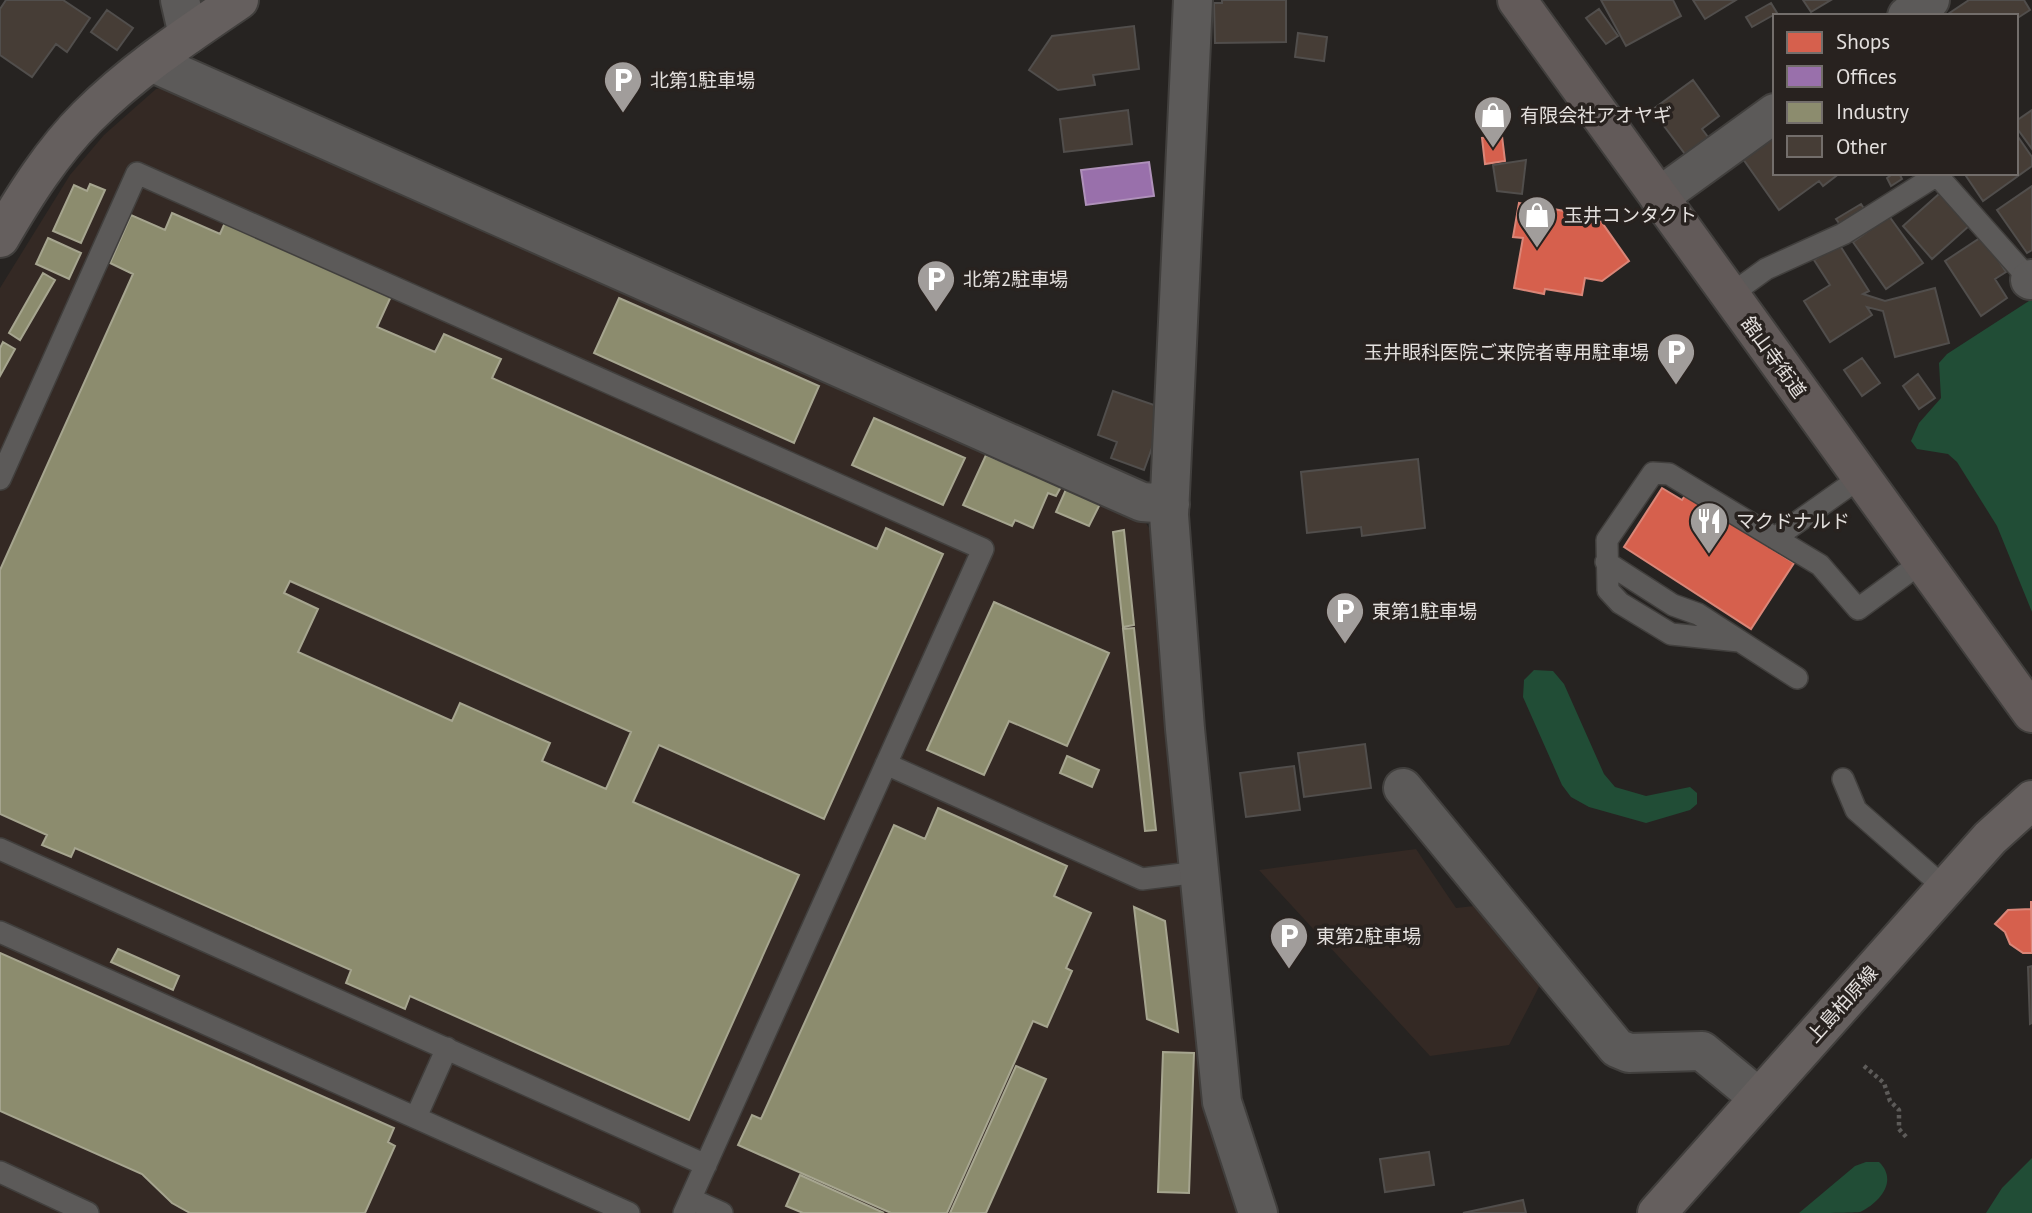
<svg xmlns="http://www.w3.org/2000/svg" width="2032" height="1213" font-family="'PT Sans','Noto Sans JP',sans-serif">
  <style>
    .built { fill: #342924 }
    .green { fill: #214d36 }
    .shops { fill: #d6604d; stroke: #da8678; stroke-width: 2 }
    .offices { fill: #9970ab; stroke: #af91ba; stroke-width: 2 }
    .industry { fill: #8c8c6e; stroke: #a6a58f; stroke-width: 2; fill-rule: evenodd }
    .building { fill: #463d36; stroke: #514e4c; stroke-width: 2 }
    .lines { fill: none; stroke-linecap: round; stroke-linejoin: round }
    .lane-casing { stroke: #413f3d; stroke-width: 24 }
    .street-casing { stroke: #413f3d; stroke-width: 42 }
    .secondary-casing { stroke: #413f3d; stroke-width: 42 }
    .primary-casing { stroke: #413f3d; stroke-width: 42 }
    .path { stroke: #5d5b59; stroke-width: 4.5; stroke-dasharray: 3.5 3.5; stroke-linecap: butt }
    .lane { stroke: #5c5a59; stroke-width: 21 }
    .street { stroke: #5c5a59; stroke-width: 38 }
    .secondary { stroke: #655f5e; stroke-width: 38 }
    .primary { stroke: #625a59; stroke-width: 38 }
    .labels { text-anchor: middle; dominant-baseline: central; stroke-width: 7; stroke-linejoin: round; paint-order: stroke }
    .poi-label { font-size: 19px; fill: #e3dfdd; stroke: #28221f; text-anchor: start }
    .street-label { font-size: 19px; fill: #e3dfdd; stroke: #28221f }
  </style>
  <rect width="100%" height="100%" fill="#262321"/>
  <path class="built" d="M172,86L1142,517L1151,531L1166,731L1203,1106L1237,1213H0V288L70,175L104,135L156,89Z
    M1416,849L1456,908L1483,905L1543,979L1509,1045L1430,1056L1259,870Z"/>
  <path class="green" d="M2032,299V612L1997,526L1957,462L1948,454L1917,449L1911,441L1919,423L1941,398L1939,363L1947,354Z
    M1534,670L1553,671L1564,684L1604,774L1615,787L1646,796L1690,787L1697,793V804L1690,810L1646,823L1589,807L1571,797L1562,785L1523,697L1524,680Z
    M2032,1158V1213H1986L2002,1188Z
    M1866,1162H1879C1898,1180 1881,1202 1860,1212C1849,1213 1813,1213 1799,1213L1855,1166Z"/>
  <path class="shops" d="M1502,136L1505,161L1485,164L1482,138Z
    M1519,203L1598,217L1629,261L1602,281L1585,278L1582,295L1545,289L1544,294L1514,288L1523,238L1513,237Z
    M1662,488L1682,500L1686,494L1794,563L1751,629L1624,547Z
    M2031,901L2032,953H2023L2010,944L2005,932L1995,924L2008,910L2031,909Z"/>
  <path class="offices" d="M1149,162L1154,196L1086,205L1081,170Z"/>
  <path class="industry" d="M90,184L105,190L81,243L53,231L74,185L87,191Z
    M172,213L220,234L227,218L393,292L377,327L435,352L444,334L501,359L492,378L877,549L886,528L943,554L824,819L659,745L633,802L799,875L689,1120L410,996L405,1009L346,983L351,970L75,848L71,857L42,845L47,835L0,814V570L133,274L110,263L131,215L165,230ZM290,581L631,732L606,789L542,761L550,743L460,703L452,721L298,652L318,609L284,593Z
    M48,238L81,253L69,279L36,264Z
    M43,273L55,280L20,340L9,333Z
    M619,298L819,386L794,443L594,353Z
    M3,342L15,349L0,376V348Z
    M874,418L965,458L943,505L852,465Z
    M986,455L1062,485L1056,496L1048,493L1033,528L1015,520L1012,526L963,505Z
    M1067,487L1101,502L1089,526L1056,512Z
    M1124,530L1134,625L1123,627L1113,532Z
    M994,602L1109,653L1067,746L1009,721L984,775L927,750Z
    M1134,628L1156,830L1145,831L1123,629Z
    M1067,756L1099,770L1092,787L1060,773Z
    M938,808L1067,866L1054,896L1091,913L1066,968L1072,971L1047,1027L1033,1021L947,1213H891L738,1145L752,1115L761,1119L894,825L925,839Z
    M1134,907L1165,921L1178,1032L1147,1019Z
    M118,949L179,976L173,990L111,962Z
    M0,953L394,1128L388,1142L395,1146L365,1213H190L172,1203L142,1174L0,1111Z
    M1163,1052L1194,1053L1189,1193L1158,1192Z
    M1016,1066L1046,1079L986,1213H950Z
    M800,1175L884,1213H803L786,1206Z"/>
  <path class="building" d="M6,0H63L90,18L67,52L56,44L32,77L0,55V9Z
    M1222,0H1286V42L1215,43L1214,3H1222Z
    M1601,0H1673L1681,16L1626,46Z
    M1693,0H1736L1705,19Z
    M1803,0H1831L1811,12Z
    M1969,0H2024L2030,10L2016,19V16H1945Z
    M1771,3L1777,13L1752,27L1746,17Z
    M1599,9L1618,36L1606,44L1586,18Z
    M107,10L133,28L117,50L91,32Z
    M1134,26L1139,69L1093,75L1095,85L1058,90L1029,70L1052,36Z
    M1298,33L1327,37L1324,61L1295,57Z
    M1693,80L1719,116L1702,129L1711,141L1688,158L1652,110Z
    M1128,110L1132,144L1064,152L1060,119Z
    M2032,110V149L2016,127V121Z
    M2016,134L2032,157V166L1983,201L1964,173H2016Z
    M1775,136V173H1840L1823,186L1819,181L1779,210L1743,159Z
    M1526,160L1522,194L1497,191L1493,165Z
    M1894,173H1899L1902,179L1891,186L1887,178Z
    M2032,186V250L2027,253L1997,210Z
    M1940,193L1969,226L1932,259L1903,226Z
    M1861,204L1865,210L1841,226L1836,219Z
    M1889,216L1923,263L1886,289L1853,242Z
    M1983,236L2006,272L1995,279L2007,298L1981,316L1945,261Z
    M1839,244L1869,291L1863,294L1885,301L1935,288L1949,343L1895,357L1883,311L1867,307L1872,315L1830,342L1804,301L1830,285L1814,260Z
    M1862,358L1880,383L1862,396L1844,370Z
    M1918,374L1935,398L1919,409L1903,386Z
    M1113,391L1166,409L1144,470L1111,458L1117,442L1098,435Z
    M1418,459L1425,528L1362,536L1361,527L1307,533L1301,472Z
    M1365,744L1371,788L1304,797L1298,753Z
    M1294,766L1300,810L1246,817L1240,773Z
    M2032,966V1023L2030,1024L2028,967Z
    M1429,1152L1434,1185L1385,1192L1380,1159Z
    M1523,1200L1526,1213H1463Z"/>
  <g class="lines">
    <g class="lane-casing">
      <path id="lane" d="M1730,295L1766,269L1843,234L1937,175L2030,280
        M0,479L137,173L983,549L684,1213
        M1775,538L1861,477
        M1606,562L1673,605L1698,614L1797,678
        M1739,641L1671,634L1620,603L1608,590L1607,540L1653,473L1669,474L1820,565L1858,609L1922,562
        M886,764L1142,879L1199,872
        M1843,779L1856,810L1945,888
        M0,849L706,1165
        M0,932L629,1213
        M416,1117L447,1048
        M0,1172L88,1213
        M691,1199L722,1213"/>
    </g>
    <g class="street-casing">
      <path id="street" d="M180,0L188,35
        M1193,0L1169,515L1185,729L1222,1102L1258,1213
        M1907,16L1930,0
        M151,62L1142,502L1170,504
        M1659,197L1775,113
        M2030,280L2032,279
        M1403,788L1617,1048L1629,1053L1702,1051L1759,1098"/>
    </g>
    <g class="secondary-casing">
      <path id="secondary" d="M0,238C25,195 52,152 87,117C133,71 186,36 239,0
        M1657,1213L1990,838L2032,800"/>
    </g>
    <g class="primary-casing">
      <path id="primary" d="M1517,0L2032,713"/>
    </g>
    <path class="path" d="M1864,1066L1884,1083L1890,1101L1899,1110V1129L1908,1139"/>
    <use href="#lane" class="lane"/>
    <use href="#street" class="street"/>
    <use href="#secondary" class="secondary"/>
    <use href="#primary" class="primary"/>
  </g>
  <defs>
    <g id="parking-pin" transform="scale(2.0125)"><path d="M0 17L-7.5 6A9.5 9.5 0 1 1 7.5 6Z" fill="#a19d9b" stroke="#28221f"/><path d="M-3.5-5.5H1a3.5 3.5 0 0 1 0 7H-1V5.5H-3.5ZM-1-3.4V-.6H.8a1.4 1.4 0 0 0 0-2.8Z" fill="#fff"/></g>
    <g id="shop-pin" transform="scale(2.0125)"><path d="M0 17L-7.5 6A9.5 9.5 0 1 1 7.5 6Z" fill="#a19d9b" stroke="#28221f"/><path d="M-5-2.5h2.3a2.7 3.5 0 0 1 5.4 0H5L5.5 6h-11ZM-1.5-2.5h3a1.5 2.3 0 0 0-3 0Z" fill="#fff"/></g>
    <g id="restaurant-pin" transform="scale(2.0125)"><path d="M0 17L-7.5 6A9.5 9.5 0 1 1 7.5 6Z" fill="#a19d9b" stroke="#28221f"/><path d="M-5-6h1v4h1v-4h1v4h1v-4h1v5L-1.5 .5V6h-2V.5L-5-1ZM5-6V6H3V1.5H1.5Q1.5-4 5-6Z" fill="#fff"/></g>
  </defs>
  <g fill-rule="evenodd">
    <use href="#parking-pin" x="623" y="80"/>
    <use href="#shop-pin" x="1493" y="115"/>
    <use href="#shop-pin" x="1537" y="215"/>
    <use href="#parking-pin" x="936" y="279"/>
    <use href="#parking-pin" x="1676" y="352"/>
    <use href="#restaurant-pin" x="1709" y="521"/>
    <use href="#parking-pin" x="1345" y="611"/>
    <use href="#parking-pin" x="1289" y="936"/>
  </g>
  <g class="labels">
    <g class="poi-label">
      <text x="650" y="80">北第1駐車場</text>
      <text x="1520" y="115">有限会社アオヤギ</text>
      <text x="1564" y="215">玉井コンタクト</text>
      <text x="963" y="279">北第2駐車場</text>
      <text x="1649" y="352" text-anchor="end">玉井眼科医院ご来院者専用駐車場</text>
      <text x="1736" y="521">マクドナルド</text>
      <text x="1372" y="611">東第1駐車場</text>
      <text x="1316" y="936">東第2駐車場</text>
    </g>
    <g class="street-label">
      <text transform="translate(1774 357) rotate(54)">舘山寺街道</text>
      <text transform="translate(1842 1004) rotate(-48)">上島柏原線</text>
    </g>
  </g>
  <rect x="1773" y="14" width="245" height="161" fill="#28221f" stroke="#736e6b" stroke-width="2"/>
  <rect x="1787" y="32" width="35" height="21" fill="#d6604d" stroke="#736e6b" stroke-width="2"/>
  <text x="1836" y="49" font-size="21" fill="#e3dfdd">Shops</text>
  <rect x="1787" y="66" width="35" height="21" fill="#9970ab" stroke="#736e6b" stroke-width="2"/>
  <text x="1836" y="84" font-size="21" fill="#e3dfdd">Offices</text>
  <rect x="1787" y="102" width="35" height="21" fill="#8c8c6e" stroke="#736e6b" stroke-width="2"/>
  <text x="1836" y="119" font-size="21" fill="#e3dfdd">Industry</text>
  <rect x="1787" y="136" width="35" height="21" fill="#463d36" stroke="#736e6b" stroke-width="2"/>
  <text x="1836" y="154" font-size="21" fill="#e3dfdd">Other</text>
</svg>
